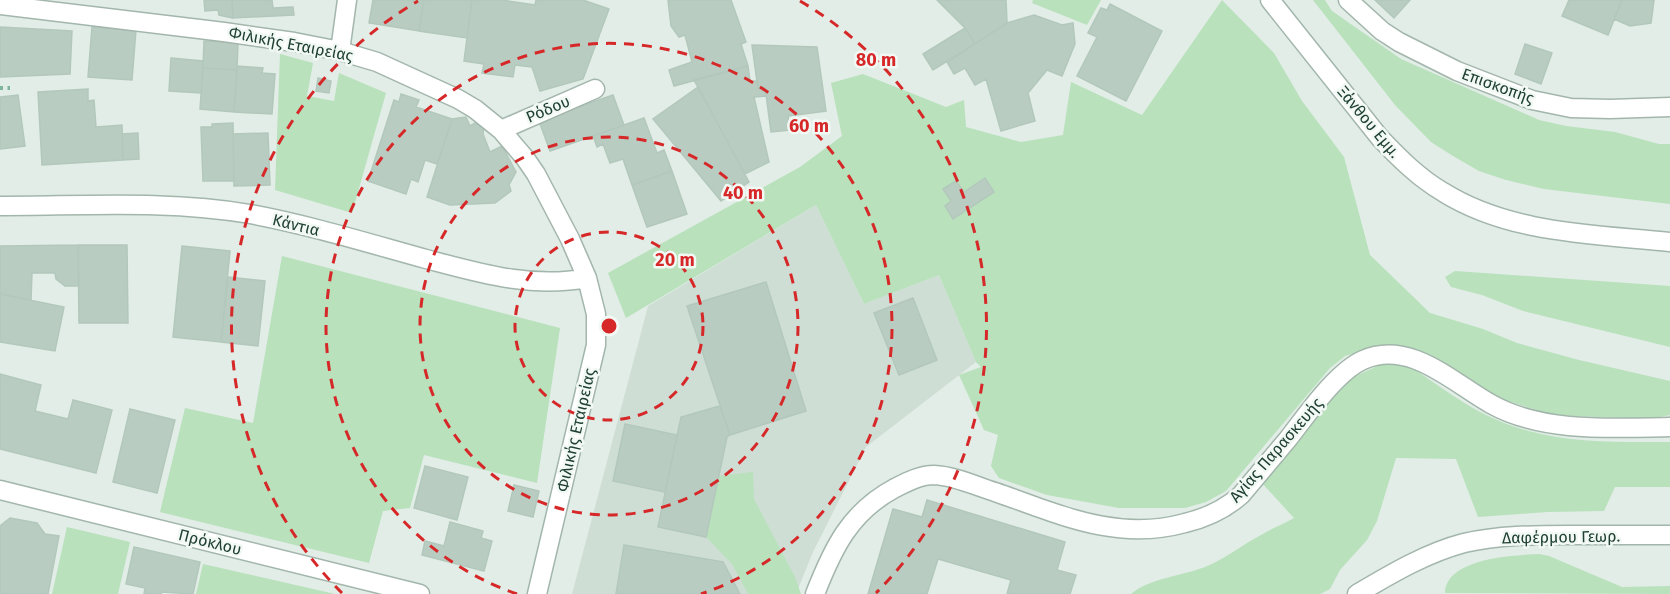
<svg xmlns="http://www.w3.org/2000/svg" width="1670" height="594" font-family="'Fira Sans',sans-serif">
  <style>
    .built { fill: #cfded5 }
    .green { fill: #b8e1bc }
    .building { fill: #b9ccc1; stroke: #b3c8bc; stroke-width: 1.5 }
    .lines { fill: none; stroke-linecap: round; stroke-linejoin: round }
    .street-casing { stroke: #a3b6ac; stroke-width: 21 }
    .path { stroke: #7eb59b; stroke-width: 4; stroke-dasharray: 3 4.5; stroke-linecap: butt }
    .street { stroke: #fff; stroke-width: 18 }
    .ring { fill: none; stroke: #d62828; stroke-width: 3; stroke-dasharray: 10 8 }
    .labels { text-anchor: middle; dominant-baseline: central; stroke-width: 5; stroke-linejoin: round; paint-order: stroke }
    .street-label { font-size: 16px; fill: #1f4032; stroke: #f2f9f5 }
    .centre { fill: #d62828; stroke: #f2f9f5; stroke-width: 3 }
    .ring-label { font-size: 18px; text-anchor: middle; font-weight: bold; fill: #d62828; stroke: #f2f9f5; stroke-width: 5; stroke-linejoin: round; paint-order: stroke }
  </style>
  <rect width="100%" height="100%" fill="#e1ede6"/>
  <path class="built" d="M816,205L864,304L939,275L976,362L866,447L813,552L796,594H572L648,306Z"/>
  <path class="green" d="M1033,0H1101L1087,25L1032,3Z
    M1222,0L1274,53L1302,101L1344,157L1370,255L1430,313L1483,329L1517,343L1579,360L1670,381V415L1649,419L1552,415L1502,399L1439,363L1363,351L1345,356L1330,368L1226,491L1206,502L1185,508H1119L1047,495L999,478L991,466L998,435L984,430L959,375L981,367L976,362L939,275L864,304L816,205L626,318L608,273L800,167L842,136L831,83L863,74L946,107L964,100L966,127L1021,142L1063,135L1071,82L1142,115Z
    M1313,0H1325L1332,11L1401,59L1539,120L1566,126L1615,132L1659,144H1670V204L1544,189L1506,180L1479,171L1453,156L1431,142L1395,105Z
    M280,54L313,63L307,96L334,101L339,73L386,93L352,213L275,190Z
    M282,256L560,328L537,483L424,455L410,508L383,511L369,563L160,512L185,408L253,423Z
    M1455,271L1670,286V347L1523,311L1482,295L1451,287L1445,277Z
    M1380,365H1400L1411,367C1438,385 1468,408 1497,420C1552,444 1612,442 1670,442V487H1615L1604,511L1547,512L1478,517L1456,459L1396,458L1377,521L1367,540L1340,570L1330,589L1320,594H1131C1150,578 1182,576 1205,567C1225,559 1242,545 1261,535C1271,529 1283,524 1294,518L1262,483L1336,392L1351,378Z
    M753,472L754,499L795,577L801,594H748L732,564L706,537L718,476Z
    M67,527L130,542L118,594H52Z
    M1539,554L1549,556L1622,587L1670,586V594L1445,593C1446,558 1514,555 1539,554Z
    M203,564L335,594H196Z"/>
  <path class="building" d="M204,0H232L233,18L219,15L218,10L205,11Z
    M232,0H272L273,8L293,7L294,15L233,18Z
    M373,0H424L419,31L369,23Z
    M424,0H472L467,38L419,31Z
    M472,0H502L535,5L536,0H583L609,9L583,79L540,91L532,67L515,65L513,77L482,73L484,64L464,61Z
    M668,0H731L746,42L741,44L748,66L674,86L669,70L692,62L685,35L679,37L671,26Z
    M937,0H1006L1007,23L975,44L965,28Z
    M1375,0H1410L1394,18Z
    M1569,0H1622L1608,35L1562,16Z
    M1622,0H1654L1651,23L1630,26L1614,19Z
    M1110,4L1162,31L1126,101L1077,76L1097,37L1088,33L1101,8L1107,10Z
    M1034,15L1062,25L1073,23L1075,44L1062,76L1047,70L1028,93L1035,121L1001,131L986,79L975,85L965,68L954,74L947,62L1007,23Z
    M0,27L72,31L70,74L0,77Z
    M92,27L136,30L132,80L88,77Z
    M965,28L975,44L933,70L923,54Z
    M204,41L238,43L237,70L203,68Z
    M1525,44L1552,53L1541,84L1515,74Z
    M752,45L817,47L826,111L788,116L790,130L771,132L765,87L758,89Z
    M171,58L203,61L201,93L169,91Z
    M237,66L263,68L262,73L275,74L272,114L234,112Z
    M748,66L750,81H757L758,89L765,87L766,96L754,97L769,162L745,174L694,80Z
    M203,68L237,70L234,112L200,109Z
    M318,78L331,81L329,93L316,91Z
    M698,87L749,182L721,201L653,119Z
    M88,89V101L94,100L96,127L122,125L123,160L42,165L38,92Z
    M401,94L419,100L416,107L452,119L437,164L425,160L418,182L411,179L406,194L368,181L394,100L399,102Z
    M18,95L25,146L0,149V97Z
    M613,95L624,125L550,151L539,121Z
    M466,117L470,126L475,123L484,126L483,134L490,152L502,146L516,172L509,185L511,191L495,203L450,205L427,197L452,119Z
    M644,118L657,153L664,150L672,171L632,185L623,159L610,163L603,144L597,147L593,136Z
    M233,123L234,181H203L201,127H212V124Z
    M138,133L139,159L123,160L122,134Z
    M268,133L270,185L234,186L233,134Z
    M672,171L687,214L647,227L632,185Z
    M985,178L994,192L953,219L945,206L951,201L943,189L956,181L964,192Z
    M78,245L79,286H65L56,279L55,273H32L31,300L0,294V246Z
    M78,245H127L128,323H79Z
    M182,246L230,251L221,342L173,337Z
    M228,277L265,281L258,346L221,342Z
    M766,282L806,411L730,435L687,306Z
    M0,294L64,307L55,351L0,342Z
    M913,298L937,360L899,375L874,313Z
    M0,374L41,385L35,411L68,419L73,400L112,410L96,473L0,449Z
    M720,406L730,435L727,437L706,537L658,527L681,417Z
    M130,409L175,420L157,493L113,482Z
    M625,424L677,435L665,492L613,481Z
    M425,466L468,477L457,520L414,508Z
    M514,485L539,491L533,517L508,511Z
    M927,500L1065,542L1057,570L1076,575L1070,594H1007L1011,580L938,559L927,594H868L893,509L922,517Z
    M10,518L37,523L45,534L59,536L48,594H0V526Z
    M450,522L483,531L481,538L492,541L484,571L422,555L425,541L444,546Z
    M624,545L723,562L740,594H616Z
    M134,547L200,562L193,594L162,592L161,594H144L145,588L126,584Z"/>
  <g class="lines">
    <g class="street-casing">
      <path id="street" d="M1270,0L1380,138C1399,158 1419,178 1443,192C1510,234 1594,234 1670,242
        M1348,0L1382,31L1399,42L1457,71L1532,100L1571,108L1610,109L1670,107
        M0,5L224,32L294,42L340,51L377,62L458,99L475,109L501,130L525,158L536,174L570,239L587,278L596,314V345L537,594
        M340,51L347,0
        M501,130L595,89
        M0,206C83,206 168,200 250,214C309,225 368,243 426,259C479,273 532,289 587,278
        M0,490L420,594
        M815,594C833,548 850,512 895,488C907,482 920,475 934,475C955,476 976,486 995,492C1059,514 1116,542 1185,523C1206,518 1224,510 1241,495C1257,476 1272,458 1288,439C1306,416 1336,372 1363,360C1410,339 1453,383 1491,404C1543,433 1612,428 1670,427
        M1357,594C1391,574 1426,553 1464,543C1499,535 1534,535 1569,535C1603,535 1636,535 1670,535"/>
    </g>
    <path class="path" d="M0,88H10"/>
    <use href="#street" class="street"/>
  </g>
  <g class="ring">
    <circle cx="609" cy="326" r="94"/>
    <circle cx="609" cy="326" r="189"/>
    <path d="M517 594A283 283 0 1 1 701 594"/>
    <path d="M342 593A377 377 0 0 1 418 1M800 1A377 377 0 0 1 876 593"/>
  </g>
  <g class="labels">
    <g class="street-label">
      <text transform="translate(291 44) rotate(11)">Φιλικής Εταιρείας</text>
      <text transform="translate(1498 86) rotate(20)">Επισκοπής</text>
      <text transform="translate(548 109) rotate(-23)">Ρόδου</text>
      <text transform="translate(1369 122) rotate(50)">Ξάνθου Εμμ.</text>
      <text transform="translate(296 225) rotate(14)">Κάντια</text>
      <text transform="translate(576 430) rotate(-77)">Φιλικής Εταιρείας</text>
      <text transform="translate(1276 450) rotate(-49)">Αγίας Παρασκευής</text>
      <text transform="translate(1561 537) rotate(-1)">Δαφέρμου Γεωρ.</text>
      <text transform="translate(210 542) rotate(14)">Πρόκλου</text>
    </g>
  </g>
  <circle cx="609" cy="326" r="9" class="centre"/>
  <g class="ring-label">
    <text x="876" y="66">80 m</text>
    <text x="809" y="132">60 m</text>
    <text x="743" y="199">40 m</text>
    <text x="675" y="266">20 m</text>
  </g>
</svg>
